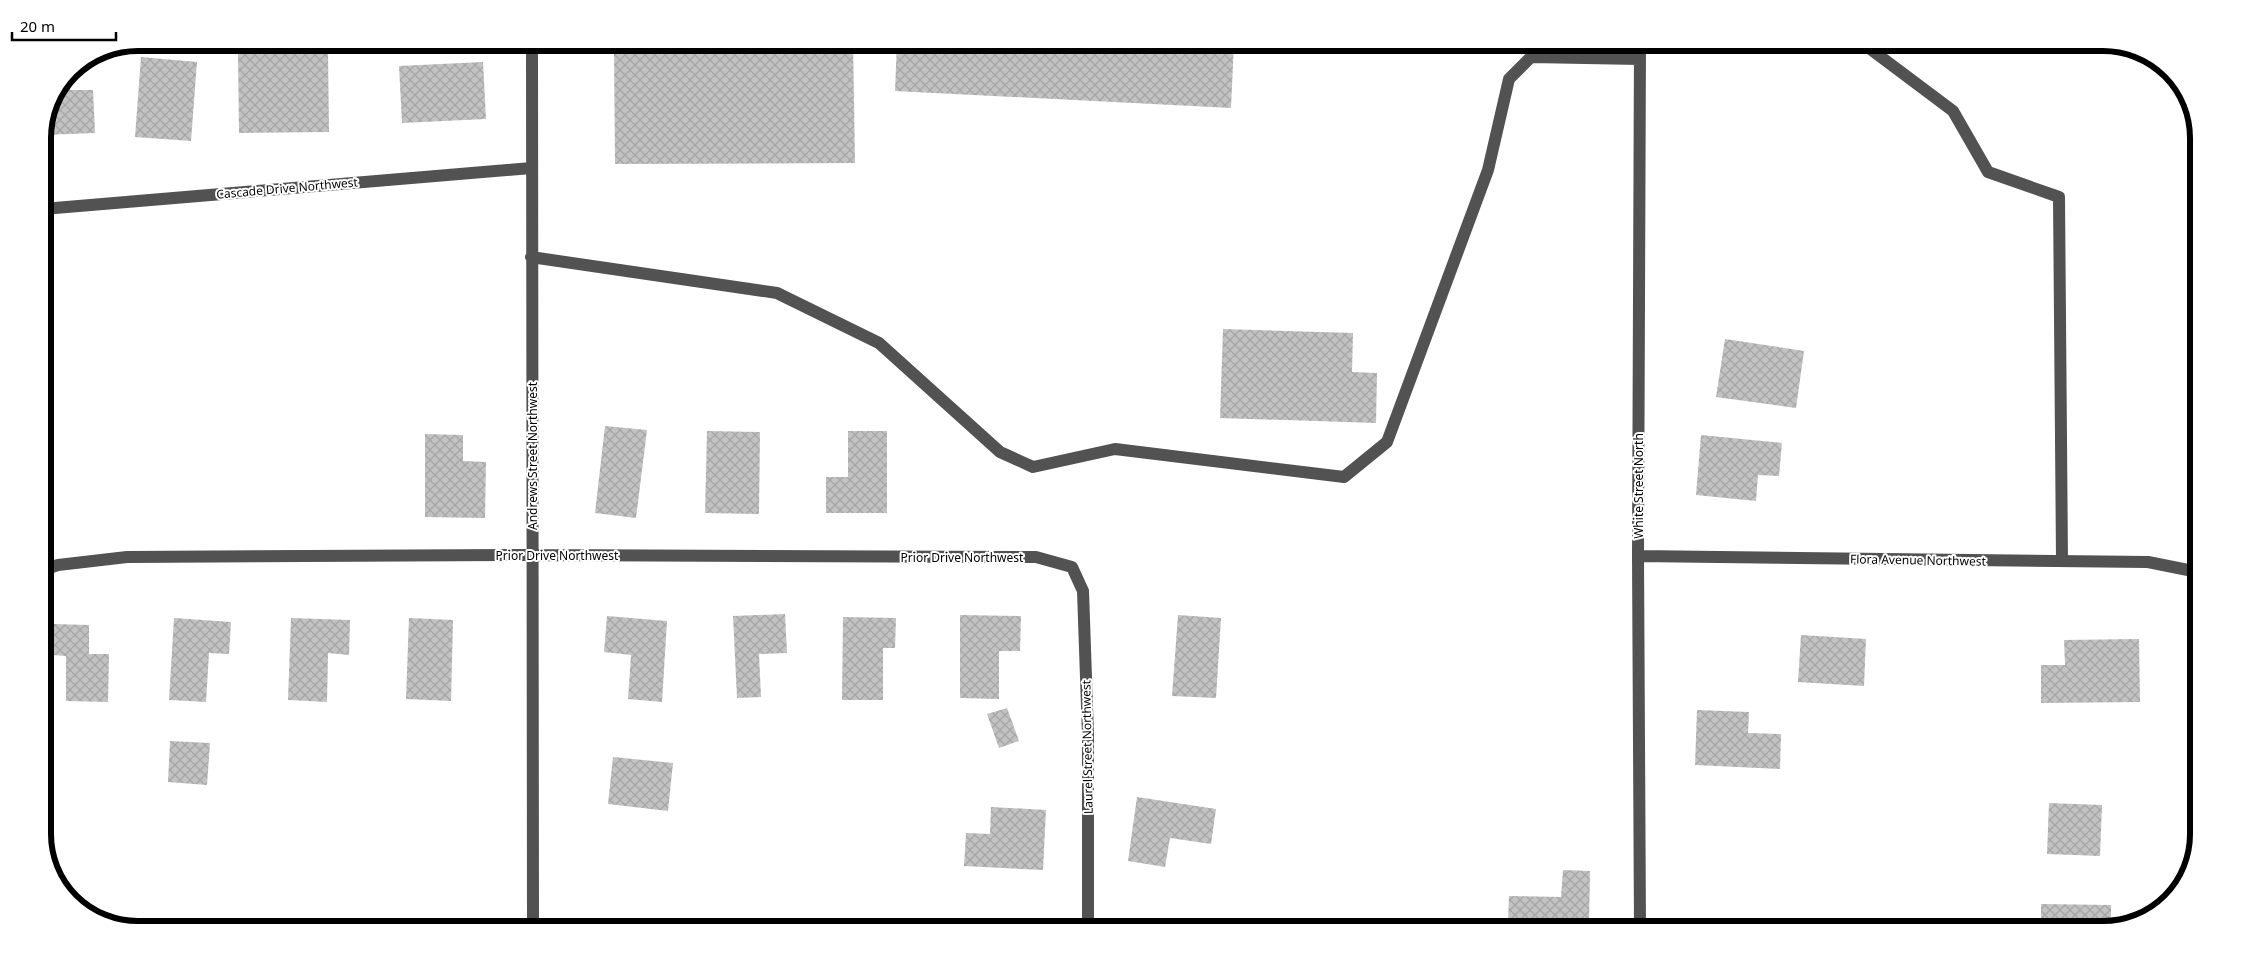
<svg xmlns="http://www.w3.org/2000/svg" width="2241" height="972" font-family="'Noto Sans',sans-serif">
  <style>
    .building { fill: url(#building-cross-hatch) }
    .lines { fill: none; stroke-linecap: round; stroke-linejoin: round }
    .minor { stroke: #525252; stroke-width: 12 }
    .labels { text-anchor: middle; dominant-baseline: central; stroke-width: 4; stroke-linejoin: round; paint-order: stroke }
    .street-label { font-size: 12px; fill: #000; stroke: #fff }
    .rim { fill: none; stroke: #000; stroke-width: 6 }
  </style>
  <defs>
    <pattern id="building-cross-hatch" width="8" height="8" patternUnits="userSpaceOnUse" patternTransform="scale(1.25)"><rect width="8" height="8" fill="#c2c2c2"/><path d="M0 0l8 8M0 8l8-8" fill="none" stroke="#a5a5a5"/></pattern>
  </defs>
  <rect width="100%" height="100%" fill="#fff"/>
  <path class="building" d="M291,42H361V53H328L329,132L239,133L238,53H291Z
    M574,42H853L855,163L615,164L614,54L575,53Z
    M897,42H1234L1231,108L895,91Z
    M141,57L197,62L191,141L135,137Z
    M483,62L486,119L402,123L399,66Z
    M69,74L70,90H93L95,133L43,135Z
    M1223,329L1353,333L1352,372L1377,373L1376,423L1220,418Z
    M1725,339L1804,351L1796,408L1716,397Z
    M605,426L647,430L636,518L595,513Z
    M707,431L760,432L759,514L705,513Z
    M848,431H887V513H826V477H848Z
    M425,434L463,435V461L486,462L485,518L425,517Z
    M1701,435L1782,443L1779,476L1758,475L1756,501L1696,495Z
    M785,614L787,653L759,654L761,697L737,698L733,616Z
    M960,615L1021,616L1020,651H999V699L960,698Z
    M1178,615L1221,618L1216,698L1172,696Z
    M607,616L667,621L662,702L628,699L631,655L604,652Z
    M843,617L896,618L895,648H883V700H842Z
    M174,618L231,622L229,654L209,653L206,702L169,700Z
    M291,618L350,620L349,655L328,653L327,702L288,700Z
    M409,618L453,620L451,701L406,699Z
    M53,624L89,625V654H109L108,702L66,701V656L53,655Z
    M1801,635L1866,639L1864,686L1798,682Z
    M2139,639L2140,702L2041,703V665H2065L2064,640Z
    M1007,708L1019,741L999,748L987,714Z
    M1697,710L1749,712L1748,733L1781,734L1780,769L1695,765Z
    M170,741L210,743L207,785L168,782Z
    M613,757L673,763L668,811L608,804Z
    M1137,797L1216,809L1211,844L1170,838L1165,867L1128,861Z
    M2049,803L2102,805L2100,856L2047,854Z
    M991,807L1046,810L1043,870L964,866L966,833L990,834Z
    M1563,870L1590,871L1589,925L1508,923L1509,896L1561,897Z
    M2041,904L2111,905V927L2103,929H2041Z"/>
  <g class="lines">
    <path class="minor" d="M532,42L533,929
      M1640,42L1638,556L1640,929
      M1861,42L1953,111L1988,172L2059,197L2062,561
      M43,209L531,168
      M531,257L777,293L879,343L1000,452L1033,467L1115,449L1344,477L1387,442L1488,170L1509,79L1531,57L1640,59
      M1638,556L2148,562L2198,572
      M43,570L58,565L127,557L533,555L1036,557L1072,567L1083,591L1088,735V929
      M2196,846L2195,768L2198,757"/>
  </g>
  <g class="labels">
    <g class="street-label">
      <text transform="translate(287 188) rotate(-5)">Cascade Drive Northwest</text>
      <text transform="translate(532 456) rotate(-90)">Andrews Street Northwest</text>
      <text transform="translate(1638 486) rotate(-90)">White Street North</text>
      <text x="557" y="555">Prior Drive Northwest</text>
      <text x="962" y="557">Prior Drive Northwest</text>
      <text transform="translate(1918 560) rotate(1)">Flora Avenue Northwest</text>
      <text transform="translate(1087 747) rotate(-91)">Laurel Street Northwest</text>
    </g>
  </g>
  <path d="M0 0H2241V972H0ZM138 51H2103A87 87 0 0 1 2190 138V834A87 87 0 0 1 2103 921H138A87 87 0 0 1 51 834V138A87 87 0 0 1 138 51Z" fill="#fff" fill-rule="evenodd"/>
  <path class="rim" d="M138 51H2103A87 87 0 0 1 2190 138V834A87 87 0 0 1 2103 921H138A87 87 0 0 1 51 834V138A87 87 0 0 1 138 51Z"/>
  <path d="M12 32v8h104v-8" fill="none" stroke="#000000" stroke-width="2.5"/>
  <text x="20" y="32" font-size="15" fill="#000000" stroke="#ffffff" stroke-width="4" paint-order="stroke">20 m</text>
</svg>
